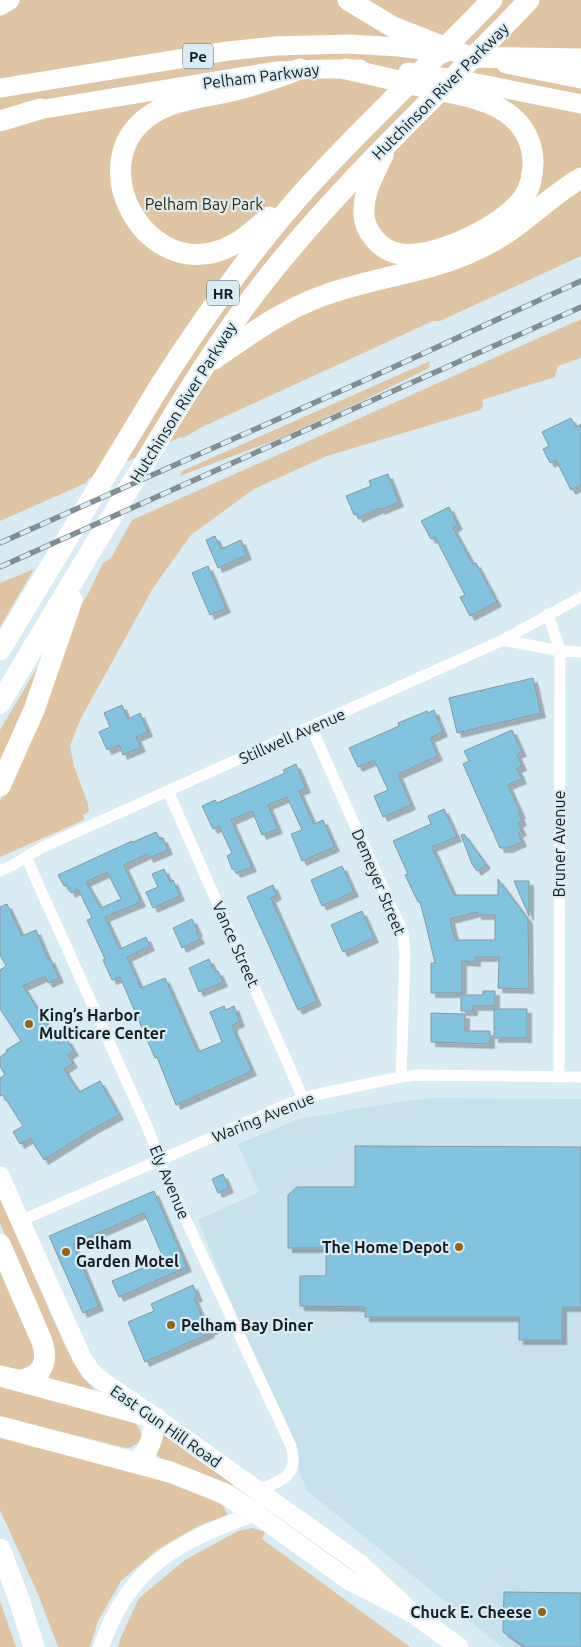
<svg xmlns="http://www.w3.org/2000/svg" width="581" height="1647" font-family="Ubuntu,sans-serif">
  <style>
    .built { fill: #c7e1ed }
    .green { fill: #e0c5a4 }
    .building { fill: #82c3df; stroke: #8899a1; fill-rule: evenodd; filter: url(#shadow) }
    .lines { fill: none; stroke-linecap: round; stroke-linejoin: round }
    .street { stroke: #fff; stroke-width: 11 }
    .secondary { stroke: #fff; stroke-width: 16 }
    .primary { stroke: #fff; stroke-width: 19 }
    .highway { stroke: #fff; stroke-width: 21 }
    .rail-casing { stroke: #818e94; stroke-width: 5.5 }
    .rail { stroke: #d9ecf4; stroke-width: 4; stroke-dasharray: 11; stroke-linecap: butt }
    .poi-dot { fill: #956315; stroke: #d9ecf4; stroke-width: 2 }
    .labels { text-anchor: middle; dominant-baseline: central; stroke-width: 4.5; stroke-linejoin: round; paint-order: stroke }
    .shield { fill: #d9ecf4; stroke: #515b60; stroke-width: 1 }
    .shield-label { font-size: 15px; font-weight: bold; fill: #171d20 }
    .street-label { font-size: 16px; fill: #171d20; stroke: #d9ecf4 }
    .park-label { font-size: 16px; fill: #402700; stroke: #d9ecf4 }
    .poi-label { font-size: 16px; font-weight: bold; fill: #171d20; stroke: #d9ecf4; text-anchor: start }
  </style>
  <defs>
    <filter id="shadow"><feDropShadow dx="4.5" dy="4.5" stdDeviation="0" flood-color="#0004"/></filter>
  </defs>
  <rect width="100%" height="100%" fill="#d9ecf4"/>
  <path class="built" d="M429,1098L581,1099V1647H502L307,1491L198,1220L259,1192L238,1144L296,1120L360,1108Z"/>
  <path class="green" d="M0,0H581V256L440,321H433L200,428L182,439L183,436L88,479L86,483L0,521Z
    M581,319V358L558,366L555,377L482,400L483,406L480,410L327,456L254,489L191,535L153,588L80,720L70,746L74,766L88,804L89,812L83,815L84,820L0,857V801L6,789L71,621L88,594L103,563L111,558L132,520Z
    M430,361L429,368L358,403L278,439L180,476L182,471Z
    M34,569L0,627V583Z
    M51,644L0,776V730Z
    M0,1197L64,1344L82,1376L95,1390L51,1379L49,1377L53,1369L54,1349L0,1223Z
    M0,1272L37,1356L34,1366L25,1370L0,1366Z
    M0,1382L133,1422C147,1432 142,1446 126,1448L0,1416Z
    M164,1434L234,1484L231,1486L176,1463L160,1458L157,1455L156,1451L160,1436Z
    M0,1437L147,1474L228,1506L224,1508L228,1515L198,1526L157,1550L121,1581L98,1621L90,1647H58L38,1594L0,1510Z
    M252,1528L265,1532L262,1539L410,1647H118L121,1637L139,1598L185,1560L238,1531Z
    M0,1601L16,1647H0Z"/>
  <path class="building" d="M571,418L576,427L581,424V485L571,490L556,460L550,463L543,449L549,446L542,432Z
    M388,474L399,502L380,510V508L358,518L357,514L354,515L346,496L371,486L369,481Z
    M449,507L458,525L453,528L473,564L476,563L497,602L470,616L460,597L465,595L453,572L435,537L431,539L421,521Z
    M215,536L221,549L241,540L247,555L218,568L206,540Z
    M208,566L226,608L210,615L192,573Z
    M533,678L541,713L457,733L449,698Z
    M122,705L128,719L140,713L148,732L136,737L141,747L123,755L119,745L107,750L99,732L110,727L104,713Z
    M434,710L443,732L430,738L438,756L398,774L411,805L383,817L374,796L388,790L374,760L358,767L349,748L399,726L398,723L427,711L428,713Z
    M512,730L522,752L517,754L522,766L517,768L522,779L508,785L521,814H519L522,821L518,823L522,831L518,833L522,842L508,848H500L463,764L469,761L464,751Z
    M296,764L306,788L299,791L314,824L323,820L335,847L302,861L291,834L302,830L287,797L268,805L278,829L262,835L252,811L231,820L252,867L236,873L234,869H232L227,856L232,853L219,826L213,829L202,806L215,800L217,803L256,786L285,773L283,770Z
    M444,809L457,837L432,847L454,895H498V879L528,919L529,989L498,988L499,957H476V962L462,961V993H431V963H435L426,925L420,902H418L405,875L408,874L393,841L431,824L428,816ZM477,912V915H495V940H455L450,919Z
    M156,832L160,839L163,838L168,850L149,858L147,854L124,865L141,902L105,917L120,949L146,937L150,946L127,957L141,988L165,978L198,1052L222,1042L210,1012L224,1006L226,1010L234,1006L240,1022L233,1025V1029L252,1071L176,1105L157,1057L155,1058L120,977L112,980L103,960L105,959L87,920L92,918L78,889L71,893L67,885L64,886L58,875L132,841L133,842ZM107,872L121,899L101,908L86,882Z
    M464,834L486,864L477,871L472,864L461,835Z
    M342,866L354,892L322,906L311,880Z
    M164,869L170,882L173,880L180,896L153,908L146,892L158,887L152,874Z
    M514,881H529V916Z
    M273,885L277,895L271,898L317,1001L298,1010L247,897Z
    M7,904L22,936L36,930L48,959L50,958L59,978L48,983L45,976L23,986L60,1044L67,1039L74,1051L68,1055L73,1063L64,1069L79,1092L100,1081L119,1115L93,1129L44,1160L30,1138L20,1144L13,1132L23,1126L3,1095L0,1096V1078L5,1075L0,1066V1057L7,1052L6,1050L21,1041L0,1009V970L6,966L0,955V907Z
    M362,911L374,938L343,952L331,925Z
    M192,919L198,932H196L200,939L182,948L173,928Z
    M209,959L215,972L218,971L223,982L199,992L189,968Z
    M483,991H495V1006H473V1011H461V995H483Z
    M494,1009H527V1038H494Z
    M431,1013L465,1014V1031H490V1044L431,1042Z
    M355,1146L581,1147V1307H562V1340H519V1317H365V1307L300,1306V1276H326V1248H288V1195L297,1187H355Z
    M223,1174L229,1188L218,1193L212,1179Z
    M154,1191L187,1267L119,1297L112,1281L164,1259L144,1213L73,1244L99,1306L83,1313L49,1236Z
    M193,1285L198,1297L194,1298L204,1321L210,1318L214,1329L209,1331L210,1333L145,1362L128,1322L154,1311L151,1304Z
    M504,1592L581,1593V1647H525L503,1632Z"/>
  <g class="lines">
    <path class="street" d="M548,614L560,651L559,1077
      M503,640L560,651L581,652
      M311,727L403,933L405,952L401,1077
      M168,791L303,1098
      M26,857L149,1131L166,1177L291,1446C300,1476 281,1481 258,1490
      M0,871L13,865L41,848L503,640L581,597
      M20,1221L286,1105L303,1098L319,1094L401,1077L419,1075L581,1077"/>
    <path class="secondary" d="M101,1647C129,1565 178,1542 255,1513"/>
    <path class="primary" d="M0,6L10,0
      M506,64L581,79
      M408,72L466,81L581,104
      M0,88L228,51L276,46L349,44L399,47L445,53
      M26,112L276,71L323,69H360
      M0,1176L82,1358L91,1372L105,1383L156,1418L359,1563L412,1613
      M255,1513L348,1580L412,1613L459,1647"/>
    <path class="highway" d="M348,0L393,27L470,57L581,59
      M346,69C373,75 400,81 427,88C455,94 490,98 512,117C525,128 532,144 533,161C533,173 531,186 524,197C505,225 435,259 401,254C379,251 362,229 364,208C365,189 375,172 383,155
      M0,121L40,109
      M269,217C252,232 237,246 215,252C143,272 86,167 145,119C170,99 202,98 231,91C255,86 278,77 300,69
      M214,359C249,335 281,311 322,296C373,277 429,273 478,249C517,232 545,199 581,178
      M0,650L161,384C203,319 247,256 298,198C359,129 428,67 492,0
      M0,703C47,624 94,545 142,467C181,402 220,337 267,278C346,178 441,93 529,0
      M0,786L34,710L72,600
      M0,1244L41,1339C50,1363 42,1376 18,1381
      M0,1376L156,1418C153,1436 151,1450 136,1462
      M0,1427L170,1472L223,1493L255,1513
      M0,1549L20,1602L34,1647"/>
    <g class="rail-casing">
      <path id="rail" d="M0,543L372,377L581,281
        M0,567L581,307"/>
    </g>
    <use href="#rail" class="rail"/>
  </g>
  <g class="poi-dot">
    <circle cx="29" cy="1024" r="5"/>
    <circle cx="459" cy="1247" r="5"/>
    <circle cx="66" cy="1252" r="5"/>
    <circle cx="171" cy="1325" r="5"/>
    <circle cx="542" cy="1612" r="5"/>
  </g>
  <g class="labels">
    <g class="shield">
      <rect x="183" y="43.5" width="30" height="25" rx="4"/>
      <rect x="207" y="280.5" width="32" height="25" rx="4"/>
    </g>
    <g class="shield-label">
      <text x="198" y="56">Pe</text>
      <text x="223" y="293">HR</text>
    </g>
    <g class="street-label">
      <text transform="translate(261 76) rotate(-7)">Pelham Parkway</text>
      <text transform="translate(440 91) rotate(-45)">Hutchinson River Parkway</text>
      <text transform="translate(183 402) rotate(-58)">Hutchinson River Parkway</text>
      <text transform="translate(292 736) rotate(-24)">Stillwell Avenue</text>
      <text transform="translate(559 844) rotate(-90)">Bruner Avenue</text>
      <text transform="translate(379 882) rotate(67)">Demeyer Street</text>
      <text transform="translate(236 944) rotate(66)">Vance Street</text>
      <text transform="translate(263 1117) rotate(-22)">Waring Avenue</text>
      <text transform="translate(170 1182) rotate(67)">Ely Avenue</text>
      <text transform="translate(166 1426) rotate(35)">East Gun Hill Road</text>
    </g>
    <g class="park-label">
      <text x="204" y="204">Pelham Bay Park</text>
    </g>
    <g class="poi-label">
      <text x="39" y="1015">King’s Harbor<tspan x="39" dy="18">Multicare Center</tspan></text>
      <text x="76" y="1243">Pelham<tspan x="76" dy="18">Garden Motel</tspan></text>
      <text x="449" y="1247" text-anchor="end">The Home Depot</text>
      <text x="181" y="1325">Pelham Bay Diner</text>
      <text x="532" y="1612" text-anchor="end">Chuck E. Cheese</text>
    </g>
  </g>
</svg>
